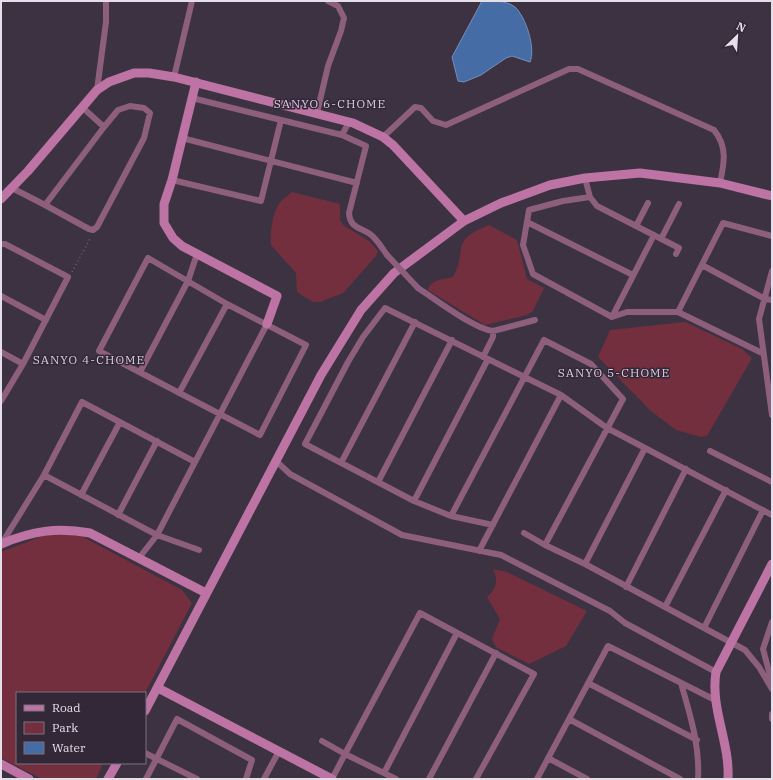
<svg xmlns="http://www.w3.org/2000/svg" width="773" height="780" font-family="'IBM Plex Serif',serif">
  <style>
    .green { fill: #742f3f }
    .water { fill: #466ca6; stroke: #768eba }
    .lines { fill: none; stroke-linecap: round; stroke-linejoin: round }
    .path { stroke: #6f6674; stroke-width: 1.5; stroke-dasharray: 1 3; stroke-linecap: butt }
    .street { stroke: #8d5f7d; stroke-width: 6 }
    .secondary { stroke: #bd74a4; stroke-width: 9 }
    .street-bridge { stroke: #8d5f7d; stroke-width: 6 }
    .labels { text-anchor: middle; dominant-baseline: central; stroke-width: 3; stroke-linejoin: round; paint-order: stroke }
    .neighbourhood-label { font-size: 12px; letter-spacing: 1px; fill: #d8cbe0; stroke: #322837 }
  </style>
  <rect width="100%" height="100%" fill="#3c3242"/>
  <path class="green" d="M292,192L340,204V220L343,225L369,241L378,251L376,256L343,293L320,302H313L297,292L296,273L271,245C270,233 272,214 279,204C282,199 288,196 292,192Z
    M489,225L517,240L527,279L544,288L533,311L527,315L485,325L428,290C431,279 443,280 453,277C469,247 448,242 489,225Z
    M685,322L742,349L752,358L707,436L701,437L676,430L651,411L598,357L610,330Z
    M61,533L83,537L182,590L192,603L145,693H17V763H103L96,779H42L1,758V552L43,536Z
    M493,569L507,572L587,611L566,646L529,664L496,647L492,639L500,619L487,597C496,589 499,581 493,569Z"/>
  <path class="water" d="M482,1C492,1 506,0 515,7C526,17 536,49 530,62L512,56L506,58L481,75L464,82L458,81L452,57Z"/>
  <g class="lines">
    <path class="path" d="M72,272L91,237"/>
    <path class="street" d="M174,77L192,1
      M97,90L106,22V1
      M192,98L281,120
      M130,106L144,108L150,113L144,138L97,227L93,230L89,229L45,205L104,127L118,110Z
      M82,107L104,127
      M317,113L328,66L341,31L344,18L338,6L328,1
      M349,122L342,135L366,146L349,213C350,228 360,227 370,234C377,239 382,248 387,255
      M383,137L415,107L421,108L433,121L446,125L569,69H578L714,130C728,147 724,164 720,183
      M182,138L357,183
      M585,178L590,197L597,206L679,248L676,254
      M172,180L261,201L281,120L342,135
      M12,188L45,205
      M590,197L563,201L529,210L523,245L533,274L612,317L627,312H678L762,353
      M527,222L633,275
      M636,226L648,203
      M661,239L679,204
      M1,244H5L68,277L23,364L1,401
      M148,258L227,304L306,345L260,435L99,351Z
      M702,265L765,299L772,300
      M772,271L759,319L772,415
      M418,288C435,299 474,329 493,331L535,320
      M1,296L46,320
      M678,312L723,223L772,236
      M612,317L654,235
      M1,352L23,364
      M483,357L493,337V331
      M140,372L188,281L197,254
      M179,393L227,304
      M561,395L607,428L645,448
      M710,451L772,482
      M276,461L290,474L402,535L501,555L610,611L625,623L716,672
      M341,463L415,322
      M44,475L157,535L199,550
      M378,482L452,340
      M81,495L120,422
      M414,501L488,359
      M118,515L157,441
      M772,515L645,448L585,564L745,650L759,667L772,689
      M451,516L544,340L591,364L623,399L545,545L585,564
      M524,533L545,545
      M2,543L44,475L82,402L195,462
      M479,551L561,395L385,308L363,337L348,362L305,444L414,501L451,516L493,525
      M139,558L157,535L267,324
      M626,587L686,469
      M665,607L726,490
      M772,622L763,649L772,683
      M704,628L763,510
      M588,683L697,740
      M681,683C690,715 700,745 698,779
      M772,714V719
      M569,719L680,779
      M322,741L345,754L332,779
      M145,753L197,779
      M548,758L587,779
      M384,773L457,633
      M146,779L177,719L252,760L246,779
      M264,779L279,751
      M396,779L345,754L420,613L534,674L476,779
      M429,779L496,653
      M537,779L608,646L715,700"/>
    <path class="secondary" d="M196,82L172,180L164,204V223L173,238L182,246L277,296L267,324
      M1,199L28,171L97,90L109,82L134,73H149L174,77L353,123L383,137L393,145L464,221
      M1,544C32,531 57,527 90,533L206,593
      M158,688L332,779
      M145,711L321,375L361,310L394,273L464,221L501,203L550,185L585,178L640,173L720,183L772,196
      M1,764L29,779
      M108,779L117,763
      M728,779C730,742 710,708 716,672L772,564"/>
    <path class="street-bridge" d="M387,255L418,288"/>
  </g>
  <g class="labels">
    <g class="neighbourhood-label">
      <text x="330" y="103">SANYO 6-CHOME</text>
      <text x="89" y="359">SANYO 4-CHOME</text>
      <text x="614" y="372">SANYO 5-CHOME</text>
    </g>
  </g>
  <rect width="773" height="780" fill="none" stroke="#e5dfe9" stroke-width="4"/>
  <rect x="16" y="692" width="130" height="72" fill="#322837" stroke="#7a717e"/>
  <rect x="24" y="705" width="20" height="6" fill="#bd74a4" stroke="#7a717e"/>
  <text x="52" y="712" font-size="12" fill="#e5dfe9">Road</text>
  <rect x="24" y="722" width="20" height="12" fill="#742f3f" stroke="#7a717e"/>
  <text x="52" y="732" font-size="12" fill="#e5dfe9">Park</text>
  <rect x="24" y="742" width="20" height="12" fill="#466ca6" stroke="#7a717e"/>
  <text x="52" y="752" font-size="12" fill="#e5dfe9">Water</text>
  <g transform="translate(737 36) rotate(25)" stroke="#322837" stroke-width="3" paint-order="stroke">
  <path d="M0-3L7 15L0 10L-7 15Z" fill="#e5dfe9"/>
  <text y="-6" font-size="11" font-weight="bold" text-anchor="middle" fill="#e5dfe9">N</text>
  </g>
</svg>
